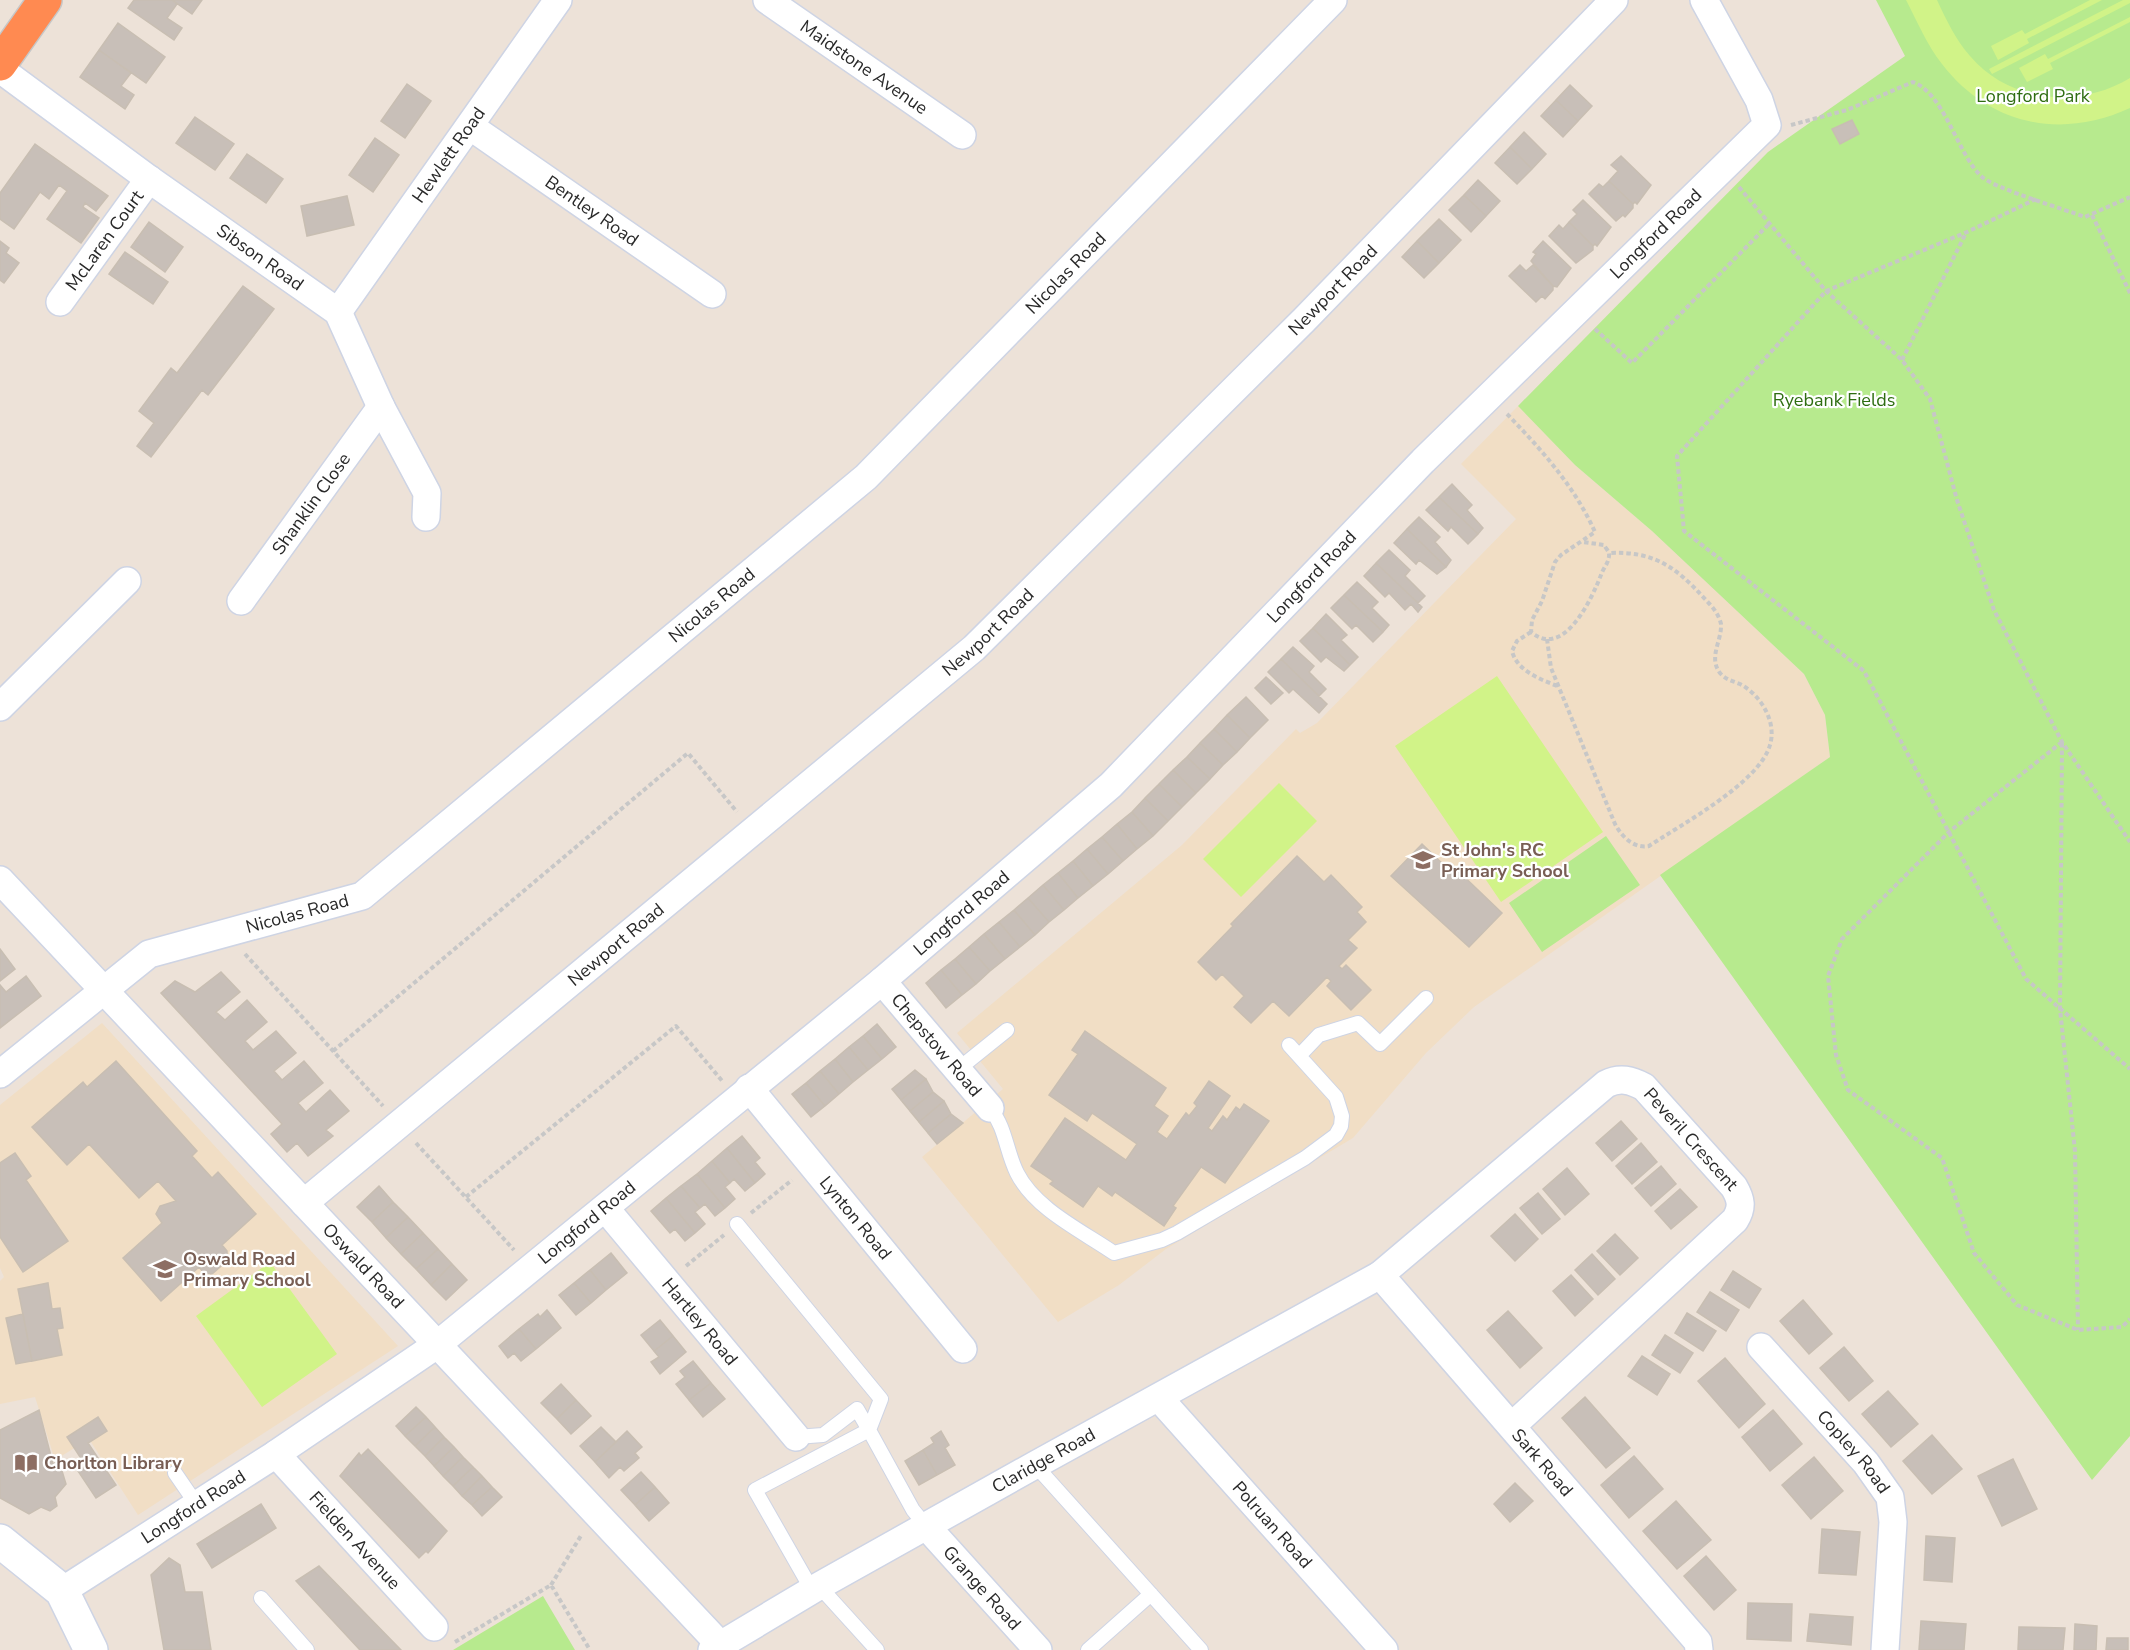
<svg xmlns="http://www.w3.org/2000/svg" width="2130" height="1650" font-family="'Nunito Sans',sans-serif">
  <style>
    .education { fill: #f1dec5 }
    .green { fill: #b7ea8e }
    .pitch { fill: #d1f388 }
    .building { fill: #c8bfb8; stroke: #c8beb2; stroke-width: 1.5 }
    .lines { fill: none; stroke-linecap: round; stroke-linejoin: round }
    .lane-casing { stroke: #ced4e4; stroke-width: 16 }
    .street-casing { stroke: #ced4e4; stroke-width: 30 }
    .secondary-casing { stroke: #ced4e4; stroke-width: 36 }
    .highway-casing { stroke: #c7c7c7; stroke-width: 36 }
    .path { stroke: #c7c7c7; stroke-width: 4; stroke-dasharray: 4.5 3; stroke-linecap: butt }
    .lane { stroke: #fff; stroke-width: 14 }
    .street { stroke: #fff; stroke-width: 27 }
    .secondary { stroke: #fff; stroke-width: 33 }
    .highway { stroke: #ff8a51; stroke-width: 33 }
    .labels { text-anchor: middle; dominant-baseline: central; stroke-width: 4.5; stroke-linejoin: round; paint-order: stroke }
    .street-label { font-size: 18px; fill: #292929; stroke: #fff }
    .park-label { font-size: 18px; fill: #2e6d11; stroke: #fff }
    .education-label { font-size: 18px; font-weight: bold; fill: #785e54; stroke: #fff; text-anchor: start }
  </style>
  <rect width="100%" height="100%" fill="#ede2d8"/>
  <path class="education" d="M1518,406L1575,465L1652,531L1804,674L1825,715L1830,757L1474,1007L1426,1053L1353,1138L1166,1249L1119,1285L1058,1322L922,1157L1003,1089L957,1033L1182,845L1296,729L1300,733L1317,723L1516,519L1461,464Z
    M102,1023L398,1346L138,1515L89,1439L55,1460L35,1397L0,1404V1281L4,1277L0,1268V1105Z"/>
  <path class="green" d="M1876,0H2130V1436L2092,1480L1660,875L1830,757L1825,715L1804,674L1652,531L1575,465L1518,406L1768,152L1905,56Z
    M1606,836L1640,885L1542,952L1509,903Z
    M543,1596L575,1650H453Z"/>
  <path class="pitch" d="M1906,0H1937C1946,19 1955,39 1970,56C2010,103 2079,109 2130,78V108C2061,140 1989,125 1942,64C1927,45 1917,21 1906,0Z
    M2090,0H2102L2027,39L2029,43L1998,60L1991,46L2022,30L2025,34Z
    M2123,0H2130V3L1992,74L1989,69Z
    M2130,17V22L2050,63L2053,69L2027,82L2019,68L2045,54L2048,59Z
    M1497,676L1603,832L1501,902L1395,746Z
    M1279,783L1317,821L1241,897L1203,859Z
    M270,1262L337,1354L262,1407L196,1316Z"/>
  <path class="building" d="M134,0H172L177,4L167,18L182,28L174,40L128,8Z
    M172,0H202L192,14Z
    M118,23L165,57L146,83L99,50Z
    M99,50L131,73L121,86L134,95L125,109L80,77Z
    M407,84L431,101L405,138L381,121Z
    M1570,85L1592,106L1578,121L1556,100Z
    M1556,100L1578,121L1563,137L1541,116Z
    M195,117L234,144L215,170L176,143Z
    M1852,120L1859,134L1840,144L1832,129Z
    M1524,132L1546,154L1532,169L1510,147Z
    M375,138L399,155L373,192L349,175Z
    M35,144L108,196L96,211L85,203L83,207L99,218L81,243L47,219L67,191L59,185L49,199L40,192L14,229L0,219V193Z
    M1510,147L1532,169L1517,184L1495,163Z
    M247,154L283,179L266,203L230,178Z
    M1621,156L1651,185L1637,204L1635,202L1633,204L1609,181L1618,171L1611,165Z
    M1478,180L1500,201L1486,216L1464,195Z
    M1609,181L1633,204V208L1625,217L1623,215L1616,221L1589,194L1599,184L1603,187Z
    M1464,195L1486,216L1471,232L1449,210Z
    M347,196L354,225L307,236L301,206Z
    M1583,200L1611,227L1597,246L1595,244L1593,246L1569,222L1577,214L1573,210Z
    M1439,219L1461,240L1439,263L1417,241Z
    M149,222L183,247L165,272L131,247Z
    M1569,222L1593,246V250L1576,263L1549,236L1559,225L1563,229Z
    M0,241L9,248L6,253L19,263L4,283L0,280Z
    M1417,241L1439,263L1424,278L1402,257Z
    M1543,241L1571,268L1557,287L1553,286L1531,261L1536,254L1533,252Z
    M125,252L168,282L153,304L109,274Z
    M1520,265L1526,271L1533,265L1553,286V290L1545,299L1542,296L1536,302L1509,276Z
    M243,286L274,309L208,395L202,390L151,457L137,446L154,423L139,411L171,368L177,373Z
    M1452,484L1472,505L1467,510L1483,528L1478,534L1439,497Z
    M1439,497L1478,534L1468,544L1451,527L1448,531L1426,510Z
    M1419,517L1440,537L1435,542L1451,560L1446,567L1407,529Z
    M1407,529L1446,567L1437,574L1419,560L1416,564L1394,543Z
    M1389,550L1410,570L1405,576L1425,596L1418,603L1376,563Z
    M1376,563L1422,607L1418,612L1411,604L1405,610L1389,593L1385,597L1364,576Z
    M1357,582L1378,602L1372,608L1389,625L1383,632L1344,595Z
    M1344,595L1383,632L1373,642L1356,625L1352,629L1331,608Z
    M1326,614L1347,635L1341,640L1358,657L1350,665L1313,628Z
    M1313,628L1350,665L1344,671L1326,657L1321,662L1300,641Z
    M1293,647L1314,666L1309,672L1326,689L1319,696L1281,659Z
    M1281,659L1327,704L1319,713L1293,689L1289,693L1268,672Z
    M1266,677L1283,693L1271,704L1255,688Z
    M1246,697L1268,720L1250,738L1227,715Z
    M1227,715L1250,738L1237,752L1214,729Z
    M1214,729L1237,752L1223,765L1200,743Z
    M1200,743L1223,765L1210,779L1187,757Z
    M1187,757L1210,779L1196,793L1173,770Z
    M1173,770L1196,793L1182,807L1159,784Z
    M1159,784L1182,807L1168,821L1145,798Z
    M1145,798L1168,821L1153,836L1132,812Z
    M1132,812L1153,836L1137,849L1117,824Z
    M1117,824L1137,849L1123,861L1102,837Z
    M1102,837L1123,861L1108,874L1087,849Z
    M1422,844L1449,870L1453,866L1502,913L1469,947L1391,876Z
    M1087,849L1108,874L1093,886L1073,861Z
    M1297,856L1324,882L1331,875L1362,907L1357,912L1366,922L1348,940L1357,948L1339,966L1342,969L1346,965L1371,990L1351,1010L1327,986L1331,981L1327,977L1289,1016L1273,1001L1251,1023L1234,1007L1244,996L1222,974L1216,980L1198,962L1233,926L1231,924Z
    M1073,861L1093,886L1078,898L1058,873Z
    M1058,873L1078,898L1064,910L1043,885Z
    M1043,885L1064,910L1049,922L1028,898Z
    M1028,898L1049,922L1035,935L1014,910Z
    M1014,910L1035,935L1020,947L999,922Z
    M999,922L1020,947L1005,959L984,934Z
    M984,934L1005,959L990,971L969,947Z
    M969,947L990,971L976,984L955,959Z
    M0,949L15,969L0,981Z
    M955,959L976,984L962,995L941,970Z
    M941,970L962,995L946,1008L926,983Z
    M221,972L240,992L216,1012L225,1020L247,1000L267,1022L245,1041L253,1050L276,1031L296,1053L274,1071L282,1080L304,1061L323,1083L298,1103L306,1112L330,1090L349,1111L326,1130L333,1136L308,1156L297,1143L287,1152L271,1134L282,1124L161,993L175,981L195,992Z
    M26,976L41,996L0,1028V985L6,992Z
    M877,1024L896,1047L882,1059L863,1036Z
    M1085,1031L1166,1088L1154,1106L1168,1116L1157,1132L1167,1139L1186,1113L1189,1116L1197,1106L1194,1103L1209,1081L1230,1096L1208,1128L1212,1131L1223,1116L1227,1120L1236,1107L1240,1110L1244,1104L1269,1121L1225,1183L1201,1167L1173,1206L1176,1208L1164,1226L1115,1192L1112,1196L1098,1186L1083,1207L1050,1184L1053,1181L1031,1166L1065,1118L1126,1160L1137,1144L1092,1113L1087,1121L1049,1095L1078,1054L1072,1050Z
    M863,1036L882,1059L868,1070L849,1047Z
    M849,1047L868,1070L853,1082L835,1059Z
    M835,1059L853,1082L839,1094L820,1071Z
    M116,1061L197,1151L192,1156L212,1178L218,1172L256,1214L222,1245L227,1251V1261L212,1274L204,1273L199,1267L161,1301L123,1258L162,1223L156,1214L160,1206L176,1201L158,1181L139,1198L89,1144L67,1165L32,1127L83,1082L87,1087Z
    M915,1070L926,1079L901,1100L892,1089Z
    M820,1071L839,1094L825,1106L806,1083Z
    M926,1079L933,1092L910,1111L901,1100Z
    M806,1083L825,1106L811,1117L792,1094Z
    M933,1092L944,1101L919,1122L910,1111Z
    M944,1101L951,1114L928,1133L919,1122Z
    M951,1114L963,1123L937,1144L928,1133Z
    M1621,1121L1637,1139L1612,1161L1596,1143Z
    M742,1136L760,1158L755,1162L765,1174L755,1183L727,1148Z
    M1641,1143L1657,1162L1632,1184L1616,1166Z
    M727,1148L755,1183L745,1191L734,1179L730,1183L712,1161Z
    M15,1153L31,1176L26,1180L68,1241L23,1272L0,1237V1163Z
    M712,1161L730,1183L725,1187L735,1199L725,1208L697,1174Z
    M1661,1166L1676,1184L1651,1206L1635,1188Z
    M1567,1168L1589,1194L1565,1215L1543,1189Z
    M697,1174L725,1208L715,1216L705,1204L700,1208L681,1186Z
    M379,1186L393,1202L372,1222L357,1207Z
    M681,1186L700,1208L695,1212L705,1224L695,1233L666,1198Z
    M1680,1189L1697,1207L1671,1229L1655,1211Z
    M1538,1193L1560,1219L1542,1234L1520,1208Z
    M666,1198L695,1233L685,1241L675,1229L670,1233L651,1211Z
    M393,1202L408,1217L386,1238L372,1222Z
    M1515,1214L1538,1239L1515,1261L1491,1236Z
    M408,1217L423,1233L401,1254L386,1238Z
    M423,1233L438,1249L416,1269L401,1254Z
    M1615,1234L1638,1258L1620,1275L1597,1251Z
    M438,1249L452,1264L431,1285L416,1269Z
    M611,1253L627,1273L606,1290L590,1270Z
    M1592,1254L1615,1279L1598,1295L1575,1270Z
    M452,1264L467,1280L446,1300L431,1285Z
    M590,1270L606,1290L591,1303L574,1283Z
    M1733,1271L1761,1289L1749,1308L1721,1290Z
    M1571,1275L1593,1299L1575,1316L1553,1291Z
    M48,1283L52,1309L60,1308L63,1328L57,1329L62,1355L32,1361L18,1289Z
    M574,1283L591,1303L576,1315L559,1295Z
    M1710,1292L1739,1310L1726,1331L1697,1312Z
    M1803,1300L1832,1334L1809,1354L1780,1321Z
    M547,1310L561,1328L536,1349L519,1329L538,1314L540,1317Z
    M1508,1311L1542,1348L1520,1368L1487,1330Z
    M1687,1313L1716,1331L1703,1351L1675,1333Z
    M23,1314L32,1361L16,1364L6,1318Z
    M660,1320L673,1336L654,1351L641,1335Z
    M519,1329L536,1349L521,1361L514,1353L508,1358L499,1346Z
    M1665,1335L1693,1353L1680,1373L1652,1355Z
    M673,1336L686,1352L660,1374L651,1362L659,1357L654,1351Z
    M1844,1347L1873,1381L1849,1401L1820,1368Z
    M1642,1356L1670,1374L1657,1395L1628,1376Z
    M1725,1358L1765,1404L1739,1428L1698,1381Z
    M693,1361L711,1383L689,1400L676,1384L685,1377L680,1371Z
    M711,1383L725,1399L703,1417L689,1400Z
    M561,1384L576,1400L557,1419L541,1403Z
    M1888,1391L1918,1424L1891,1447L1862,1414Z
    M1585,1397L1630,1448L1606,1468L1562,1418Z
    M576,1400L591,1416L571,1434L557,1419Z
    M416,1407L426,1417L405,1436L396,1426Z
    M39,1410L53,1464L59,1461L66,1484L55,1497L57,1506L50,1511L41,1507L29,1514L0,1498V1430Z
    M1773,1410L1802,1444L1770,1471L1742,1437Z
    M98,1417L107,1431L88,1443L116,1485L96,1498L78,1471L86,1466L67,1437Z
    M426,1417L435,1427L415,1446L405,1436Z
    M435,1427L444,1437L425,1456L415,1446Z
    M601,1427L616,1442L595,1462L580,1446Z
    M627,1431L642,1447L635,1453L639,1458L624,1471L620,1467L609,1478L595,1462Z
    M941,1431L949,1445L945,1448L955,1465L937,1475L923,1450L934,1443L931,1438Z
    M1932,1435L1962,1469L1932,1494L1903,1461Z
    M444,1437L454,1447L434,1466L425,1456Z
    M454,1447L463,1457L443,1476L434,1466Z
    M368,1449L447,1531L428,1553L426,1551L419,1558L340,1476L359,1453L361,1456Z
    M923,1450L937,1475L919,1485L905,1461Z
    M1634,1456L1663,1489L1629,1518L1601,1485Z
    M463,1457L473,1467L453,1486L443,1476Z
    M1814,1457L1843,1491L1811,1519L1782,1485Z
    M2013,1459L2037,1509L2002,1526L1978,1476Z
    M473,1467L482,1476L462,1496L453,1486Z
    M641,1472L655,1487L635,1505L621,1490Z
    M482,1476L492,1487L472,1505L462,1496Z
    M1515,1483L1533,1501L1510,1522L1494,1504Z
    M492,1487L502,1497L482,1516L472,1505Z
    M655,1487L669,1503L649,1521L635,1505Z
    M1676,1501L1711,1540L1677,1569L1643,1531Z
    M261,1504L276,1528L212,1568L197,1544Z
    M1822,1529L1860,1532L1856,1575L1819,1573Z
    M1926,1536L1955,1538L1952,1582L1924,1580Z
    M1706,1556L1736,1590L1714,1610L1684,1576Z
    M169,1558L180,1565L185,1592H202L211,1650H164L151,1575Z
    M319,1566L401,1650H360L296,1581Z
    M1748,1603L1792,1604L1791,1641L1747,1639Z
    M1810,1614L1853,1617L1851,1645L1807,1641Z
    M1921,1621L1966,1624L1964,1650H1919Z
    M2075,1624L2097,1626L2096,1650H2074Z
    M2019,1627L2065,1628L2063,1650H2018Z
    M2107,1638H2128V1650H2106Z"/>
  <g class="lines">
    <g class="lane-casing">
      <path id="lane" d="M1299,1056L1319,1035L1358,1023L1380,1044L1426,998
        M956,1071L1007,1030
        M990,1108C1006,1128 1006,1151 1017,1173C1035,1209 1082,1231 1114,1253L1162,1240L1177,1233L1305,1158L1336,1135L1341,1126L1342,1116L1336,1097L1289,1045
        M737,1224L881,1399L869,1430
        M796,1437L823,1435L857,1409L869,1430
        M1035,1465L1201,1650
        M175,1473L197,1505
        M819,1586L877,1650
        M812,1590L755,1490L869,1430L913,1510L927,1527
        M261,1598L307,1650
        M1088,1650L1151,1594"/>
    </g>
    <g class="street-casing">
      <g id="street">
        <path id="s1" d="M767,0L962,135"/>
        <path id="s2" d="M0,69L149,179L338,312L381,407L427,493L426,517"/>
        <path id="s3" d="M471,127L712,294"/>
        <path id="s4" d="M60,302L149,179"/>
        <path id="s5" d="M338,312L558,0"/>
        <path id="s6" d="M241,601L381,407"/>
        <path d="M0,707L127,581"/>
        <path id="s7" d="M0,880L725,1650"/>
        <path id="s8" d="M882,981L990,1108"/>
        <path id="s9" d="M0,1074L149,954L362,896L866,477L1333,0"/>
        <path id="s10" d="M749,1088L963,1349"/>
        <path id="s11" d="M304,1203L974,648L1304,320L1614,0"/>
        <path id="s12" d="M605,1208L796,1437"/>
        <path id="s13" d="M1380,1275L1698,1642L1699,1650"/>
        <path id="s14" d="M1761,1347L1866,1463L1890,1497L1893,1522L1885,1650"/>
        <path id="s15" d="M1159,1398L1384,1650"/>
        <path id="s16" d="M276,1454L434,1627"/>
        <path id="s17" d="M927,1527L1038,1650"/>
        <path id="s18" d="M62,1591L276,1454L438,1344L882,981L1111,785L1423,461L1767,125L1759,100L1704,0"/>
        <path id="s19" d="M712,1650L819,1586L1035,1465L1380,1275L1606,1084C1620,1077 1631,1080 1644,1087L1734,1187C1741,1199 1743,1207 1735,1220L1512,1426"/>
      </g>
    </g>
    <g class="secondary-casing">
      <path id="secondary" d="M0,1541L62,1591L91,1650"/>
    </g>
    <g class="highway-casing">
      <path id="highway" d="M0,64L45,0"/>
    </g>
    <path class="path" d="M1791,125L1847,110L1913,82C1945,94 1957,154 1982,177C1996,189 2064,209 2085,217L2130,197
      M1739,187L1826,291L1902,360L1930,399L1957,500L1994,610L2062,742L2130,842
      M2036,199L1967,232L1826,291L1677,456L1684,531L1864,671L2026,979L2130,1069
      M2092,215L2130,293
      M1595,329L1632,363L1770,223
      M1902,360L1966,233
      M1507,414C1541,449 1575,487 1595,532L1561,555L1555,562L1542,601L1532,620L1531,632C1564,660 1592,598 1601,575C1603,568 1610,562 1609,553C1609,552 1605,547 1604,545L1583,542
      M1531,632L1517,641L1512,651C1517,671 1540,679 1557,686
      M1547,639L1551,668L1615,824C1622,837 1634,849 1649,846C1682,824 1759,783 1770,745C1777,722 1761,695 1740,684C1733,681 1726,680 1720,673C1708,657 1722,641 1721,624C1719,614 1711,605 1704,598C1675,566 1653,551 1609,553
      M2062,742L1950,831L1842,939L1828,976L1836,1055L1848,1090L1942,1158L1974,1253L2017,1305L2078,1330L2122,1327L2130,1319
      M2062,743L2060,1009L2075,1151L2078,1330
      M245,954L383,1106
      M333,1051L688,753L737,812
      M416,1143L514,1250
      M466,1197L676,1026L723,1082
      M751,1213L792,1180
      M686,1266L724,1235
      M551,1585L582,1534
      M455,1642L551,1585L590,1650"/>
    <use href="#lane" class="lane"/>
    <use href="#street" class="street"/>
    <use href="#secondary" class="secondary"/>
    <use href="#highway" class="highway"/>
  </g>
  <defs>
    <g id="school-bare" transform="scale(1.8)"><path d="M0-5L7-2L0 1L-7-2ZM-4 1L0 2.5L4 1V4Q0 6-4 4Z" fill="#8d6e63" stroke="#fff" stroke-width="2.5" paint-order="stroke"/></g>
    <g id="library-bare" transform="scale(1.8)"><path d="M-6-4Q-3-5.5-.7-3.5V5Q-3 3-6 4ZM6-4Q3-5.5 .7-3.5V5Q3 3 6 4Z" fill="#8d6e63" stroke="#fff" stroke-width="2.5" paint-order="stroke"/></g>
  </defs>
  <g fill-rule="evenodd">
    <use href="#school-bare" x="1423" y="860"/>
    <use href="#school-bare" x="165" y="1269"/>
    <use href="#library-bare" x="26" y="1463"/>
  </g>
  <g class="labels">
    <g class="street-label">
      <text stroke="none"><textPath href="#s1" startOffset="118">Maidstone Avenue</textPath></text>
      <text stroke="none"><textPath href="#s5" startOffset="192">Hewlett Road</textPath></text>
      <text stroke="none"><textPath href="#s3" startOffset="147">Bentley Road</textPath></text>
      <text stroke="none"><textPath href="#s18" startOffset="2100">Longford Road</textPath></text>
      <text stroke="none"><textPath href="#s4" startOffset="76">McLaren Court</textPath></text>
      <text stroke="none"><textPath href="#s2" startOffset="321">Sibson Road</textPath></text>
      <text stroke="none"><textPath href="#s9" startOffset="1353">Nicolas Road</textPath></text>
      <text stroke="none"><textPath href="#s11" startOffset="1377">Newport Road</textPath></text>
      <text stroke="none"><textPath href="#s6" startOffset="120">Shanklin Close</textPath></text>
      <text stroke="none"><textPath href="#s18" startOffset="1614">Longford Road</textPath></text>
      <text stroke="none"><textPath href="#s9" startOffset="867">Nicolas Road</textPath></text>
      <text stroke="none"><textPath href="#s11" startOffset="891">Newport Road</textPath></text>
      <text stroke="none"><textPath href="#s18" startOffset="1128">Longford Road</textPath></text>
      <text stroke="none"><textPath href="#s9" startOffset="345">Nicolas Road</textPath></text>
      <text stroke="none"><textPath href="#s11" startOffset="405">Newport Road</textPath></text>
      <text stroke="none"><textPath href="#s8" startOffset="84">Chepstow Road</textPath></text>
      <text stroke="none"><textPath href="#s19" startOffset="1172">Peveril Crescent</textPath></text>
      <text stroke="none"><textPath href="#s10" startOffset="168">Lynton Road</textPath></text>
      <text stroke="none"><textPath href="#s18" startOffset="642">Longford Road</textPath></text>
      <text stroke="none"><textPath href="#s7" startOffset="530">Oswald Road</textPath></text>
      <text stroke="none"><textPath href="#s12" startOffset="148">Hartley Road</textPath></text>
      <text stroke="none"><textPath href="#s14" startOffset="140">Copley Road</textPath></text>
      <text stroke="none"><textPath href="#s19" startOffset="382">Claridge Road</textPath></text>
      <text stroke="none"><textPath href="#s13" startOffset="248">Sark Road</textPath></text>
      <text stroke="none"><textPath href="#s18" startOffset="156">Longford Road</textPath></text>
      <text stroke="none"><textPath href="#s15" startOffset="170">Polruan Road</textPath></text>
      <text stroke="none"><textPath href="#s16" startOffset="117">Fielden Avenue</textPath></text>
      <text stroke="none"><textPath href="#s17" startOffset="82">Grange Road</textPath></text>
    </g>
    <g class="park-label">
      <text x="2033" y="96">Longford Park</text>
      <text x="1834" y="400">Ryebank Fields</text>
    </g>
    <g class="education-label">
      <text x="1441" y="850">St John's RC<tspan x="1441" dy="21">Primary School</tspan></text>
      <text x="183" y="1259">Oswald Road<tspan x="183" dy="21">Primary School</tspan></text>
      <text x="44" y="1463">Chorlton Library</text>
    </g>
  </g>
</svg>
